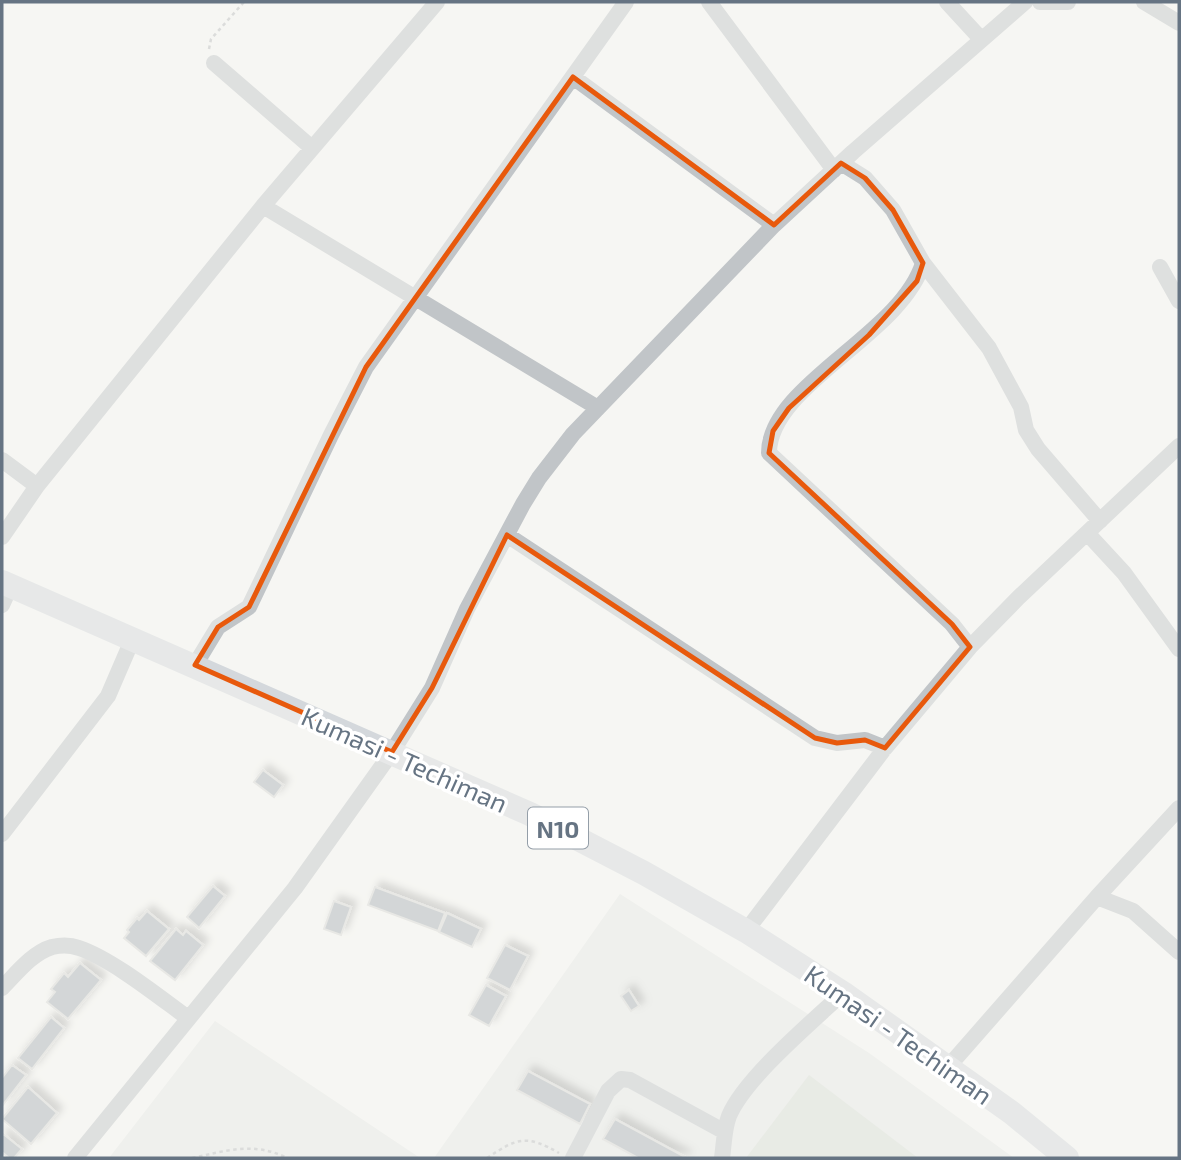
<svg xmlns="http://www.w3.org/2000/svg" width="1181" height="1160" font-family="'Exo 2',sans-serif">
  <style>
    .built { fill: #e6e8e6 }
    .green { fill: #d7ddd4 }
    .building { fill: #a8b0b5; stroke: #d7d7d5; stroke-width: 2; filter: url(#shadow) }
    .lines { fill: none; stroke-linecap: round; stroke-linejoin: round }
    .path { stroke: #bbbdbf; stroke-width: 2.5; stroke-dasharray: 3.5 3.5; stroke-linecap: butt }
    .minor { stroke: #c1c5c8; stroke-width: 16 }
    .highway { stroke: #d4d8dc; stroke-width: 24 }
    .marked { fill: none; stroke: #e8590c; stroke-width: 5; stroke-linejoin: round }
    .labels { text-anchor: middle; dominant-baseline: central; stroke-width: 7; stroke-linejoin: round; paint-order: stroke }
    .shield { fill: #fff; stroke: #949ea8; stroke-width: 2 }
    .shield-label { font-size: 24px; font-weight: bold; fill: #667483 }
    .street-label { font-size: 26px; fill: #667483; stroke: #fff }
  </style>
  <defs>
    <filter id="shadow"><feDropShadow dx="5.5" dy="-5.5" stdDeviation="3.5" flood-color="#0004"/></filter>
  </defs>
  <rect width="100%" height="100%" fill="#f6f6f3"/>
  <path class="built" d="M620,894L869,1053L1014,1158H434Z
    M215,1021L420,1158H109Z"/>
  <path class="green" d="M809,1075L918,1158H746Z"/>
  <path class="building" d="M263,770L283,785L274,797L254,782Z
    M213,886L225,896L199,928L187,917Z
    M375,887L445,913L438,931L368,905Z
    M334,901L351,907L341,935L324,929Z
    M147,911L169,929L146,956L124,938L129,932L127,930L137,918L139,920Z
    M447,913L481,929L472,947L439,932Z
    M176,929L183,935L186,931L203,945L175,980L150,961Z
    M505,945L528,956L510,990L487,978Z
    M80,963L101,980L68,1019L47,1002L55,992L51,989L64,973L68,977Z
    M486,985L506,996L489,1026L469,1015Z
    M629,990L639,1006L631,1011L621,996Z
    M51,1017L64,1028L32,1069L18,1058Z
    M12,1065L26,1075L2,1106V1078Z
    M528,1071L590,1104L580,1124L517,1090Z
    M28,1087L57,1113L31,1144L2,1119Z
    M615,1119L687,1158H638L603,1139Z
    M2,1133L22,1149L14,1158H9L2,1152Z"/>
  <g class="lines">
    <path class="path" d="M209,49L211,39L244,2
      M192,1158C226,1151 253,1141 287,1158
      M487,1158C517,1138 526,1134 559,1153"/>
    <path class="minor" d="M709,2L834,170
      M947,2L981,39
      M1040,2H1068
      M1144,2L1179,23
      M214,63L312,148
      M573,77L774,225
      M841,163L865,178L893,210L923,263L989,348L1021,407L1026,430L1038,449L1100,521
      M263,206L598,408
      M923,263C901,335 769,385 769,453L952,624L970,647
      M1160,267L1179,301
      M2,460L37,486
      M1088,534L1124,573L1179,649
      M507,535L815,738L837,743L865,740L885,748
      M2,537L37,486L263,206L437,2
      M2,605L11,585
      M195,665L218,627L249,607L331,435L366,367L626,2
      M2,834L108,696L133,638
      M1097,897L1133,911L1179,952
      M746,931L885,748L970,647L1018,598L1179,446
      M2,988C16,974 32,953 52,947C60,945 71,945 79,948C112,959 159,997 188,1018
      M948,1067L1097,897L1179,808
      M75,1158L295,888L392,752L432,688L467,609L523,504L539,478L573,434L774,225L853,152L1025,2
      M573,1158L608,1091L621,1079L630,1080L725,1132
      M722,1158C724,1144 724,1129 729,1116C745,1078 812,1022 843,993"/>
    <path class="highway" d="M2,582L530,814L644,873L746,931L843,993L1012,1113L1067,1158"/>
  </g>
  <path d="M0 0H1181V1160H0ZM573,77L774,225L841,163L865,178L893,210L923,263L917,281L869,335L789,408L773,431L769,453L952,624L970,647L885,748L865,740L837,743L815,738L507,535L432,688L392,752L195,665L218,627L249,607L366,367Z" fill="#f6f6f3" fill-opacity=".55" fill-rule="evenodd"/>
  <path class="marked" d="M573,77L774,225L841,163L865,178L893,210L923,263L917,281L869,335L789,408L773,431L769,453L952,624L970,647L885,748L865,740L837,743L815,738L507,535L432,688L392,752L195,665L218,627L249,607L366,367Z"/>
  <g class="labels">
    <rect class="shield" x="528" y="807.5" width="60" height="41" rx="5"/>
    <g class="shield-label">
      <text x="558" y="828">N10</text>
    </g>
    <g class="street-label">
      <text transform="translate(405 759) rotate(24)">Kumasi - Techiman</text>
      <text transform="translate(899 1034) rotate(35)">Kumasi - Techiman</text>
    </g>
  </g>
  <rect width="1181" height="1160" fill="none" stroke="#667483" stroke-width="7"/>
</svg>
